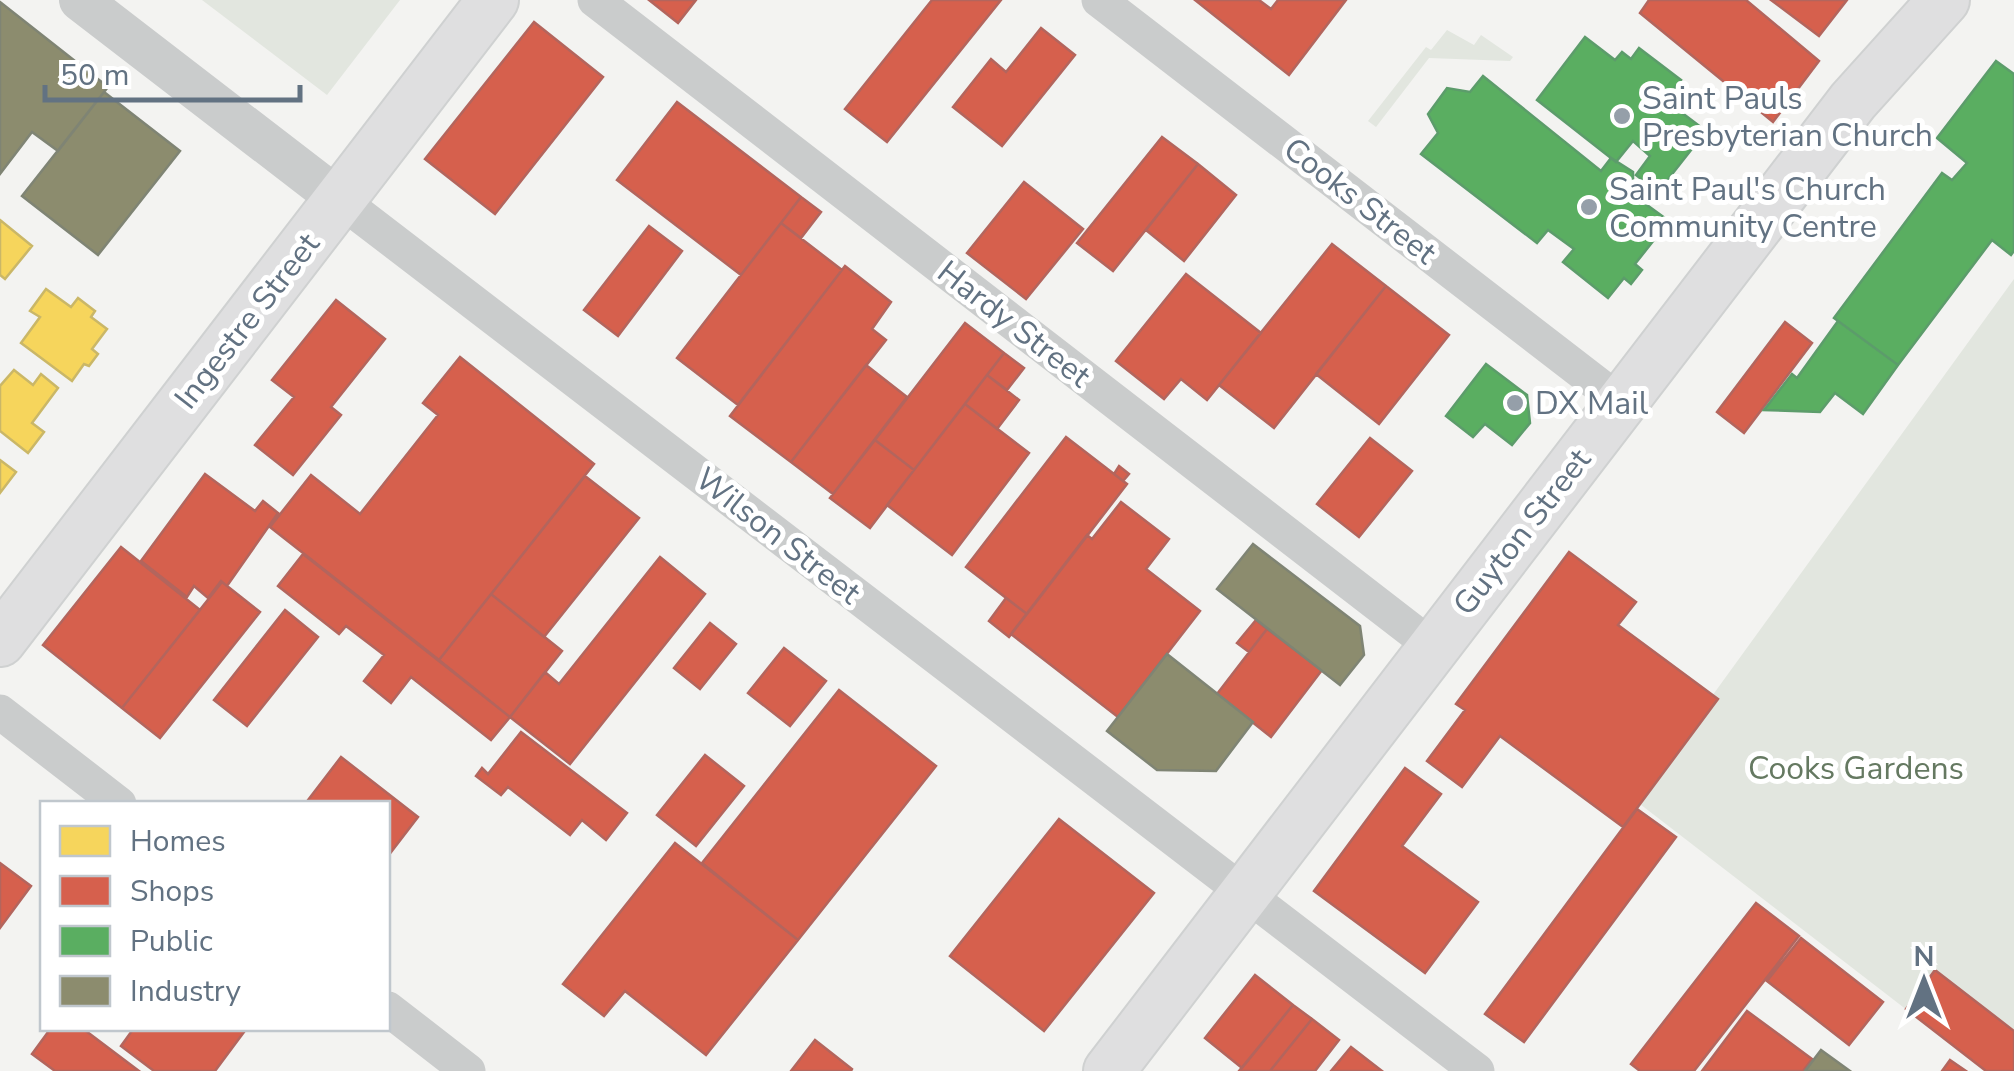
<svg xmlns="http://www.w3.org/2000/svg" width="2014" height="1071" font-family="'Nunito Sans',sans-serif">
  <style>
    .green { fill: #e2e6df }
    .homes { fill: #f6d55c; stroke: #cab767; stroke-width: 2.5 }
    .shops { fill: #d6604d; stroke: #b3655d; stroke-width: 2.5 }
    .public { fill: #5aae61; stroke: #5c9c6b; stroke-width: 2.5 }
    .industry { fill: #8c8c6e; stroke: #7f8474; stroke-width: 2.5 }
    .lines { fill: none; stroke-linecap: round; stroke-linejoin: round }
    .secondary-casing { stroke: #cfd1d1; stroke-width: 54 }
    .minor { stroke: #cacccc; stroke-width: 35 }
    .tertiary { stroke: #cacccc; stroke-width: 42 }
    .secondary { stroke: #dfdfe0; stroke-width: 50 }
    .poi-dot { fill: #959fa9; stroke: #fff; stroke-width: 4 }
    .labels { text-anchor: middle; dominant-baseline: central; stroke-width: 10; stroke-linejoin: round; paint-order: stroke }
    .poi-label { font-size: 32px; fill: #627282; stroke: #fff; text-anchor: start }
    .street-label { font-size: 32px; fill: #627282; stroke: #fff }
    .park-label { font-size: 32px; fill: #657961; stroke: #fff }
  </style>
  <rect width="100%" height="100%" fill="#f3f3f1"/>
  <path class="green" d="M202,0H400L327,95Z
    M1447,30L1474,45L1481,35L1513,57L1510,61L1429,58L1376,127L1368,121L1426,47L1431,50Z
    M2014,279V1071H1986L1636,801Z"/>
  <path class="homes" d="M0,220L32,246L5,279L0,275Z
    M46,289L71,307L78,298L95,311L91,317L107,329L92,349L98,354L89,366L84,364L72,381L21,343L40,317L30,311Z
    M14,370L33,385L41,374L58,388L32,423L44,432L28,453L0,431V386Z
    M0,460L16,472L0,493Z"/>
  <path class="shops" d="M649,0H696L678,23Z
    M932,0H1001L887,142L845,109Z
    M1195,0H1259L1271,9L1278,0H1346L1289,75Z
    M1649,0H1746L1819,61L1773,122L1640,13Z
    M1771,0H1847L1819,36Z
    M534,22L603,77L495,214L425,159Z
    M1041,28L1075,55L1002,146L953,107L991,59L1006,72Z
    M677,102L801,197L741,275L617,180Z
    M1162,137L1198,164L1113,271L1077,243Z
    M1198,164L1236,195L1184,261L1146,230Z
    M1024,182L1083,229L1026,299L967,253Z
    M801,197L821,212L801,238L781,223Z
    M781,223L842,270L738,405L677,358Z
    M649,226L682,251L618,336L584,310Z
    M1332,244L1386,286L1274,428L1219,385Z
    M845,266L891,302L872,329L886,340L791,462L730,416Z
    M1186,274L1261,333L1207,400L1181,379L1164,399L1116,361Z
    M1386,286L1449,335L1379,424L1316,374Z
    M336,300L385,339L331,407L341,415L293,475L255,445L294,397L272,380Z
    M1785,322L1812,343L1744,433L1717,412Z
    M965,323L1004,353L914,470L875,440Z
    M1004,353L1024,368L1007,390L987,375Z
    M460,357L594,464L439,660L270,527L311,475L360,514L438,415L423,403Z
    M866,365L907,397L833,494L791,462Z
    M987,375L1019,400L997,429L965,404Z
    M965,404L1029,453L952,555L887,505Z
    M1066,437L1127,484L1027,614L966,567Z
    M1370,438L1412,471L1359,537L1317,504Z
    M875,440L914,470L870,528L830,498Z
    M1119,466L1129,474L1123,481L1114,474Z
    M205,474L255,511L263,501L278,513L227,586L221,581L208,598L194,586L187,597L141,561Z
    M585,476L639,518L544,637L491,594Z
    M1121,502L1169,539L1146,569L1200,611L1118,717L1011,634L1087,535L1092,539Z
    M121,547L200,610L122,708L43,645Z
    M1569,552L1636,602L1618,625L1718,699L1623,827L1500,736L1462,787L1427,761L1465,710L1456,704Z
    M303,554L510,717L491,740L411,677L391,703L364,681L384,655L346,626L339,634L278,586Z
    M660,557L705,594L570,764L510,717L545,672L559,684Z
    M222,582L260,612L160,738L122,708Z
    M491,594L562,651L510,717L439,660Z
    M1006,598L1027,614L1009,637L989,621Z
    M285,610L318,637L247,726L214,700Z
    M1256,620L1267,629L1249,652L1237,643Z
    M710,623L736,644L700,689L674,668Z
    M1267,629L1322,670L1271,737L1217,694Z
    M784,648L826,681L790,726L748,693Z
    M839,690L936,766L798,940L702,863Z
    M521,732L627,813L606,840L582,820L570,835L508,787L501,795L476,776L482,768L488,774Z
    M705,755L744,786L696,846L657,815Z
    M341,757L418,817L388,856V804H305Z
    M1405,768L1441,794L1402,846L1478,902L1425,973L1314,891Z
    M1637,809L1676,837L1524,1042L1485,1014Z
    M1059,819L1154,893L1044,1031L950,956Z
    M675,843L798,940L706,1055L625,991L604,1016L563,984Z
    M0,863L31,886L0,928Z
    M1756,903L1799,936L1694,1071H1640L1631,1064Z
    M1801,938L1883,1002L1849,1045L1767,981Z
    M1935,970L2014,1031V1071H1986L1906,1009Z
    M1255,975L1293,1005L1242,1068L1205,1038Z
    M1293,1005L1312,1019L1270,1071H1239Z
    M1747,1011L1812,1059L1803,1071H1702Z
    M1312,1019L1339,1040L1315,1071H1270Z
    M51,1028H82L139,1071H55L32,1054Z
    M134,1028H239L244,1032L215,1071H154L121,1046Z
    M815,1040L852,1069L851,1071H791Z
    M1351,1047L1382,1071H1331Z
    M1950,1060L1966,1071H1942Z"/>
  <path class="public" d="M1585,37L1615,60L1622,52L1631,59L1639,48L1681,80L1665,100L1706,131L1658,192L1636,175L1650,156L1633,141L1616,162L1537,100Z
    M1996,61L2014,74V251L2011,255L1992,240L1898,365L1834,318L1942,173L1952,180L1967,163L1937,138Z
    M1483,76L1601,171L1611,158L1633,172V180L1625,189L1669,221L1635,264L1642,270L1631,284L1624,278L1608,298L1563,262L1574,249L1548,230L1537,243L1421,154L1438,133L1428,114L1447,88L1470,92Z
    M1838,321L1898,365L1863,414L1835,393L1820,412L1764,410L1792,374L1797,378Z
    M1486,364L1527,395L1530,423L1512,445L1485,424L1473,437L1446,416Z"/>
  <path class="industry" d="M0,2L108,87L58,151L32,132L0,174Z
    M104,92L180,151L98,255L22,196Z
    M1253,544L1360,626L1364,655L1340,685L1217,589Z
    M1167,654L1253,722L1216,771L1157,770L1107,731Z
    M1821,1050L1850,1071H1805Z"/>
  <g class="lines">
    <g class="secondary-casing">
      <path id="secondary" d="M0,641L493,0
        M1109,1071L1853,101L1944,0"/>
    </g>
    <path class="minor" d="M595,0L1433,647
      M1099,0L1622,403
      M340,200L1477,1071
      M0,712L119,804
      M388,1009L468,1071"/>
    <path class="tertiary" d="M80,0L340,200"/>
    <use href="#secondary" class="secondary"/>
  </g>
  <g class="poi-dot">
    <circle cx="1622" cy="116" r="10"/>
    <circle cx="1589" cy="207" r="10"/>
    <circle cx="1515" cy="403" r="10"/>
  </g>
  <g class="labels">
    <g class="poi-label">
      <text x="1642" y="98">Saint Pauls<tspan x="1642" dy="37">Presbyterian Church</tspan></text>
      <text x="1609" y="189">Saint Paul's Church<tspan x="1609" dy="37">Community Centre</tspan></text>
      <text x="1535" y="403">DX Mail</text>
    </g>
    <g class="street-label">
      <text transform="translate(1360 201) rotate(38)">Cooks Street</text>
      <text transform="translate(247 321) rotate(-52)">Ingestre Street</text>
      <text transform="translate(1014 324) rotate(38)">Hardy Street</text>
      <text transform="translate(1522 532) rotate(-52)">Guyton Street</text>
      <text transform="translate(778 536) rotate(38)">Wilson Street</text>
    </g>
    <g class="park-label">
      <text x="1856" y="768">Cooks Gardens</text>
    </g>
  </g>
  <rect x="40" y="801" width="350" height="230" fill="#ffffff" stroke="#c0c7cd" stroke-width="2.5"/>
  <rect x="60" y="826" width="50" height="30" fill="#f6d55c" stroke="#c0c7cd" stroke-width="2.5"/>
  <text x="130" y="851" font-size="30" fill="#627282">Homes</text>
  <rect x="60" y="876" width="50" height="30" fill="#d6604d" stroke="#c0c7cd" stroke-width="2.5"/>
  <text x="130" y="901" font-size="30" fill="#627282">Shops</text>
  <rect x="60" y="926" width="50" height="30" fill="#5aae61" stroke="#c0c7cd" stroke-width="2.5"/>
  <text x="130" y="951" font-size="30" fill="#627282">Public</text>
  <rect x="60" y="976" width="50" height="30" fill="#8c8c6e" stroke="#c0c7cd" stroke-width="2.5"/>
  <text x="130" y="1001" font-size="30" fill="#627282">Industry</text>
  <g transform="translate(1924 981)" stroke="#ffffff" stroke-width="8" paint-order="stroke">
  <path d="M0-8L18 38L0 25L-18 38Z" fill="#627282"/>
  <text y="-15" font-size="28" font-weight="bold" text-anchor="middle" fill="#627282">N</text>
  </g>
  <path d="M45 85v15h255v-15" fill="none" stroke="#627282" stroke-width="5"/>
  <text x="60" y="85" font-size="30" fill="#627282" stroke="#ffffff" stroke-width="8" paint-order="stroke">50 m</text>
</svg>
